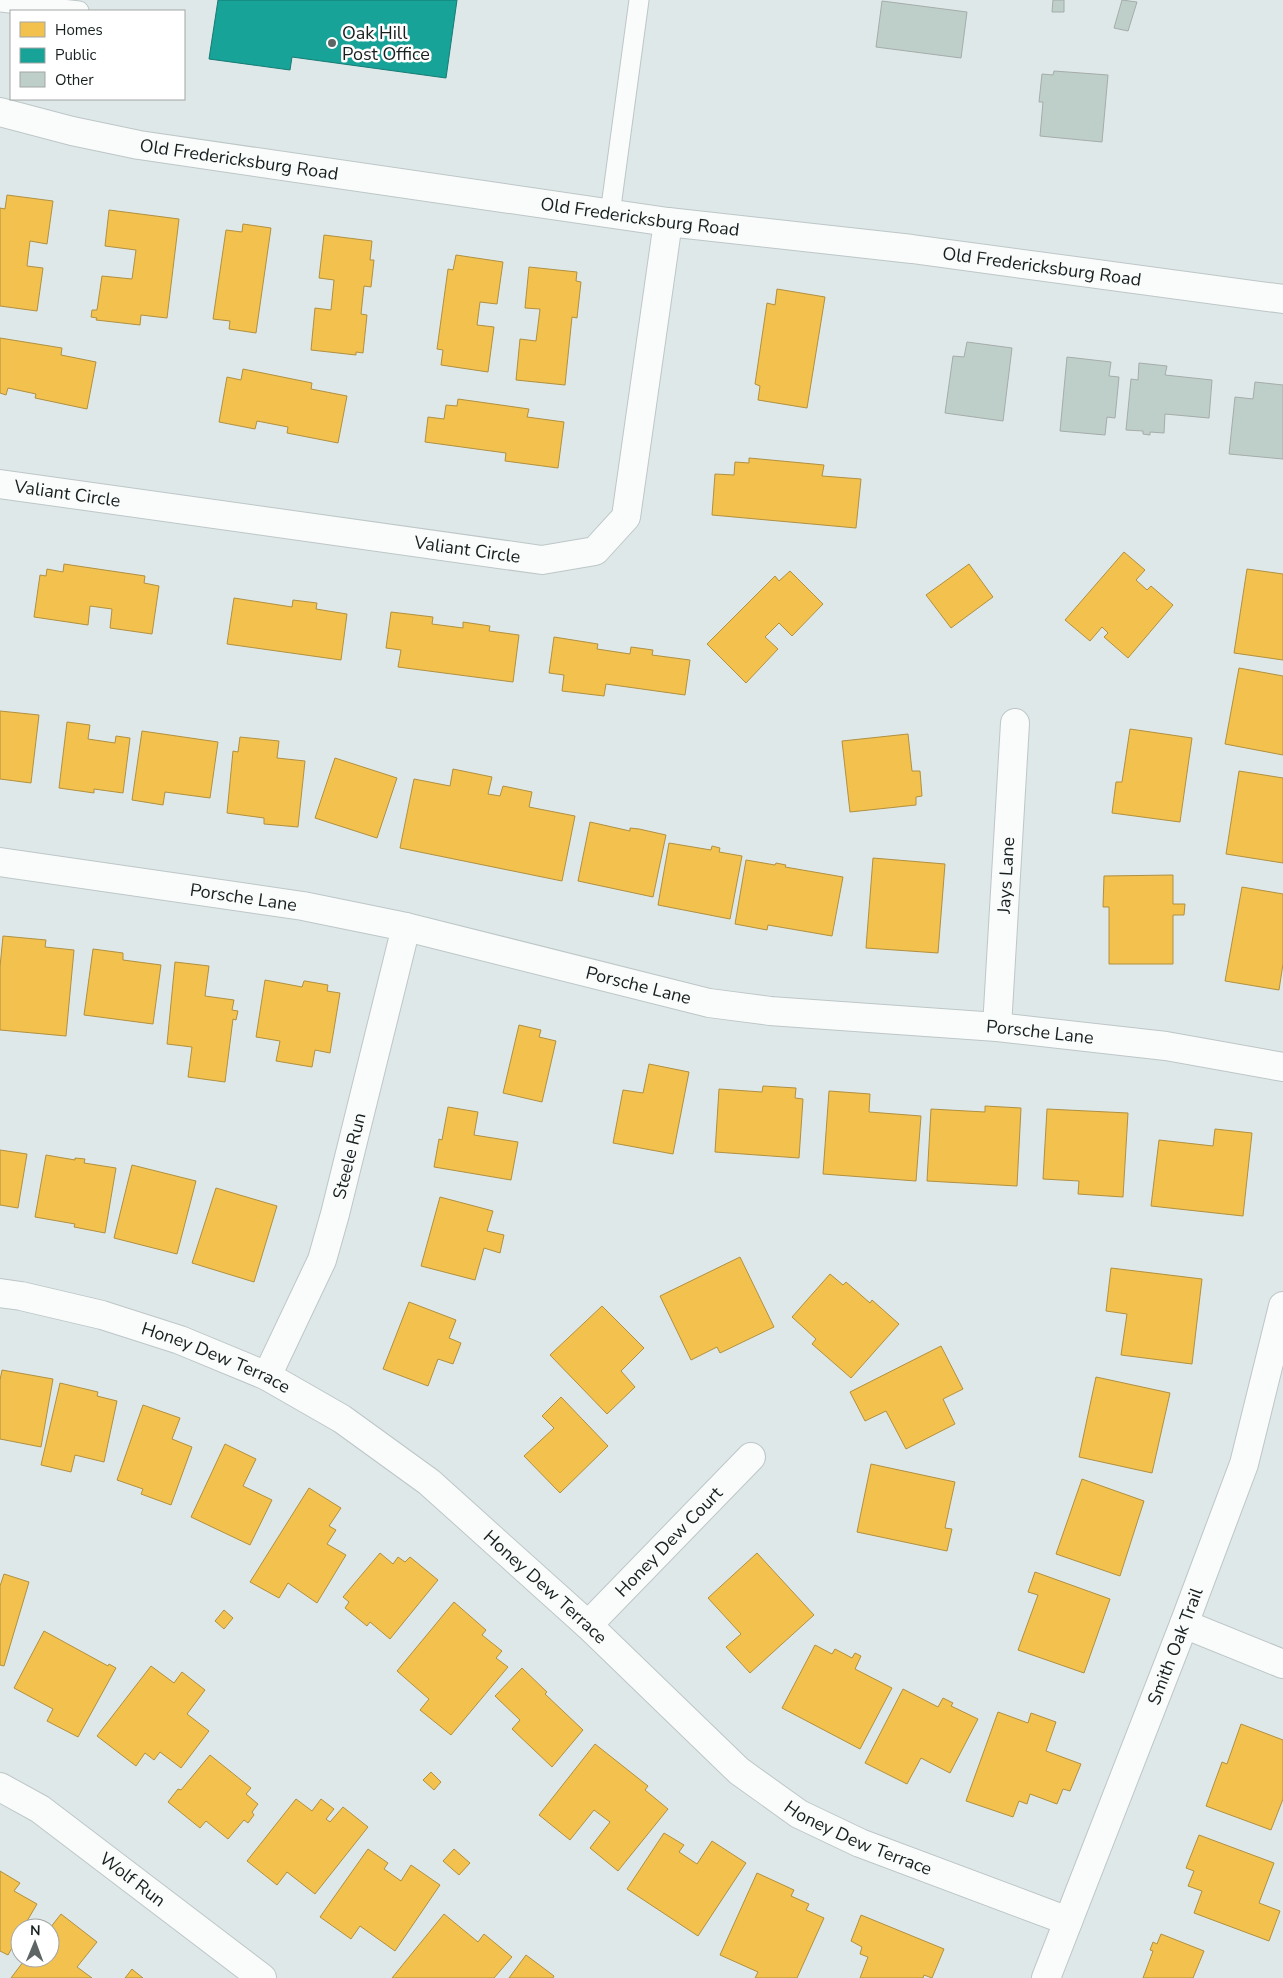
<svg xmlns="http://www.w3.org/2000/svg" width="1283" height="1978" font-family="'Nunito Sans',sans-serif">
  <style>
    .homes { fill: #f2c14e; stroke: #b19040 }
    .public { fill: #17a398; stroke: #177b74 }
    .building { fill: #becfc9; stroke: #a5acaa }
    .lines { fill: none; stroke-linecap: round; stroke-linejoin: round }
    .lane-casing { stroke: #bec6c6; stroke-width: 21 }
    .street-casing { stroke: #bec6c6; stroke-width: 30 }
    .lane { stroke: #fafcfc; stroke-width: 19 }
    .street { stroke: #fafcfc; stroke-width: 28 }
    .poi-dot { fill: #5d6565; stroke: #fff; stroke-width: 2 }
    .labels { text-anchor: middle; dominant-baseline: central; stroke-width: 5; stroke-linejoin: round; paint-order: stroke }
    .poi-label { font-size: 18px; fill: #181f1f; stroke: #fff; text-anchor: start }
    .street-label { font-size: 18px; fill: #181f1f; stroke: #fff }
  </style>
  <rect width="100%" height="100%" fill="#dee8e8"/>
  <path class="homes" d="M7,195L53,201L47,244L30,241L27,266L43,268L37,311L0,306V208L5,209Z
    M109,210L179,219L167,318L141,315L140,325L96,320L97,318L91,317L92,310H97L102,276L132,279L136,250L105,246Z
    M243,224L271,228L256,333L229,329L230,321L213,319L226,230L242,232Z
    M324,235L372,241L370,260H374L371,287L364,286L361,314L367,315L363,353L356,352V355L311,350L315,308L331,310L334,280L319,278Z
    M456,255L503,262L497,304L480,302L477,325L494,327L488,372L441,365L443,350L437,349L448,269L453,270Z
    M529,267L577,272L576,281L581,282L577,318L572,317L565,385L516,380L520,339L536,341L540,309L525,308Z
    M777,289L825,297L807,408L758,400L760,386L755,384L767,303L775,305Z
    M0,338L62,348L61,355L96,362L87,409L35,398L36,394L8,388L6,395L0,393Z
    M243,369L312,383L311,389L347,396L338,443L287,433L288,427L257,421L255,429L219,422L227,377L241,380Z
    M458,399L529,409L527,417L564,422L558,468L505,461L506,453L425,442L428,417L444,419L446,405L457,406Z
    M749,458L824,465L822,476L861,479L856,528L712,515L715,474L734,475L735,462L749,463Z
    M1124,552L1145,570L1136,580L1147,590L1151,586L1173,605L1128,658L1104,637L1108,633L1102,627L1090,641L1065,620Z
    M64,564L145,576L144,583L159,586L152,634L110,628L112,609L90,606L88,625L34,617L40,575L46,576L47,569L63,572Z
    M969,564L993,597L951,628L926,595Z
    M1247,569L1283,574V660L1234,653Z
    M790,571L823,604L792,636L779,623L765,637L778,649L746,683L707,644L775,576L779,581Z
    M234,598L292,607L293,600L317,603L316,609L347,614L341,660L227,644Z
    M391,612L433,617L432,624L463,628V622L490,626L489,631L519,635L513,682L398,667L401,650L386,648Z
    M554,637L598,644L597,649L630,654L631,647L653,650L652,655L690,660L685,695L606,684L604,696L562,691L564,675L549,673Z
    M1239,668L1283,676V755L1225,744Z
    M0,711L39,715L31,783L0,779Z
    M67,722L90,725L88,739L115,743L116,736L130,738L123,793L94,789V793L59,788Z
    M1130,729L1192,738L1180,822L1112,813L1116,782H1122Z
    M142,731L218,742L210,798L165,792L163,805L132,800Z
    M908,734L912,771H920L922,796L916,797V805L850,812L842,741Z
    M240,737L279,741L277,758L305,761L298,827L264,824V818L227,813L233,751L238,752Z
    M335,758L397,778L377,838L315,818Z
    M453,769L492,777L488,794L500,796L503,786L532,792L529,807L575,816L562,881L400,848L414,779L450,786Z
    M1239,771L1283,778V863L1226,854Z
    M590,822L630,831V828L639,829L666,835L653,897L578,881Z
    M669,843L711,850L712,846L720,848L719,852L742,856L730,919L658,905Z
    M873,858L945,864L938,953L866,948Z
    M746,860L775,865L776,863L786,865L785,867L843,877L832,936L768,925L767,930L735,924Z
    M1173,875V904H1185L1184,915H1173V964H1109V907H1103L1104,876Z
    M1242,887L1283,894V964L1279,990L1225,981Z
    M3,936L46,940L45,947L74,950L66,1036L0,1030V967Z
    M93,949L123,953V960L161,965L153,1024L84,1015Z
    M175,962L209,966L205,996L234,1000L232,1010L238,1011L236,1020L233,1019L225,1082L188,1077L192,1047L167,1044Z
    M265,980L302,987L304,981H305L328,985L327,991L340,993L330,1053L315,1050L312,1067L276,1061L280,1041L256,1037Z
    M519,1025L541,1030L539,1037L556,1041L542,1102L503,1093Z
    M649,1064L689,1072L673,1154L613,1143L623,1090L643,1093Z
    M763,1086L796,1088L795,1098L803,1099L799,1158L715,1152L719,1089L762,1092Z
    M829,1091L870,1094L869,1112L921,1116L916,1181L823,1174Z
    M985,1106L1021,1108L1017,1186L927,1181L931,1109L985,1112Z
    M448,1107L478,1112L474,1135L518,1142L511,1180L434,1167L439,1139L442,1140Z
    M1047,1109L1128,1113L1123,1197L1078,1194L1079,1181L1043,1179Z
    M1215,1129L1252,1133L1243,1216L1151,1206L1159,1140L1213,1146Z
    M0,1150L27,1154L18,1208L0,1205Z
    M46,1155L75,1160V1158L85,1159L84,1163L116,1168L105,1233L74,1227L75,1224L35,1217Z
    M132,1165L196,1181L177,1254L114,1238Z
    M216,1188L277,1206L254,1282L192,1263Z
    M440,1197L493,1211L487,1231L504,1235L500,1253L484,1248L475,1280L421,1266Z
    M740,1257L774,1327L720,1353L717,1347L691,1360L660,1296Z
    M1111,1268L1202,1279L1192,1364L1121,1355L1127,1314L1106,1311Z
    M830,1274L843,1285L846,1282L870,1303L872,1300L899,1324L851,1378L812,1344L816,1339L792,1317Z
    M409,1302L456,1320L449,1338L461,1343L453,1364L438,1359L428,1386L383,1369Z
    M602,1306L644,1348L621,1371L635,1387L607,1414L550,1355Z
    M941,1346L963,1389L943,1399L955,1424L906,1449L886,1411L865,1421L850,1392Z
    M2,1370L53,1379L41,1447L0,1439V1380Z
    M1096,1377L1170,1393L1152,1473L1079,1457Z
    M60,1383L98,1392L97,1396L117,1401L104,1462L75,1455L71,1472L41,1465Z
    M561,1397L608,1446L560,1493L524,1456L554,1428L542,1416Z
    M143,1405L180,1418L172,1439L192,1447L171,1505L141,1494L143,1489L117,1480Z
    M225,1444L256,1459L243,1486L272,1500L250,1545L191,1517Z
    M871,1464L955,1482L945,1528L952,1529L947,1551L857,1532Z
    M1082,1479L1144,1501L1120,1576L1056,1554Z
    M309,1488L341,1508L329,1526L336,1530L327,1544L346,1555L317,1603L288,1583L279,1598L250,1582Z
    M380,1553L393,1564L398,1557L405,1562L410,1557L438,1580L390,1639L370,1622L367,1626L345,1608L349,1602L343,1597Z
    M757,1553L814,1615L750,1673L726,1647L741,1634L708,1598Z
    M1035,1572L1110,1599L1084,1673L1018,1650L1038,1595L1028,1592Z
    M4,1574L29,1582L4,1666L0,1665V1586Z
    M454,1602L486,1630L482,1635L502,1651L496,1658L508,1667L451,1735L420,1710L429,1699L397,1671Z
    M224,1610L233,1618L224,1629L215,1621Z
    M44,1631L108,1666L109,1664L116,1668L78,1737L47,1721L53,1709L14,1688Z
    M815,1645L832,1654L835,1649L852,1658L855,1653L861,1656L855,1669L892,1688L860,1749L782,1708Z
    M151,1666L174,1683L182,1672L205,1690L187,1714L209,1731L181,1768L160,1752L154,1760L145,1753L136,1766L97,1736Z
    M522,1668L547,1692L545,1694L583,1730L552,1767L512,1729L520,1720L495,1696Z
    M903,1689L938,1707L943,1698L953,1703L951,1706L978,1719L950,1773L921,1758L907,1784L865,1763Z
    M998,1712L1028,1723L1031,1713L1056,1722L1046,1751L1081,1764L1070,1791L1063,1789L1057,1804L1030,1794L1027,1804L1019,1801L1013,1817L966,1801Z
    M1241,1724L1283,1740V1799L1271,1830L1206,1806L1222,1762L1227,1764Z
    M595,1744L648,1786L645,1790L668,1809L618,1871L590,1848L610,1822L594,1810L570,1840L539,1815Z
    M210,1755L251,1788L246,1794L258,1804L252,1812L254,1815L248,1823L244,1820L228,1839L206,1821L200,1828L168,1802L178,1789L181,1790Z
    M431,1772L441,1782L434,1790L423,1780Z
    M296,1799L312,1811L321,1799L334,1809L326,1819L330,1822L343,1807L368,1827L315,1894L287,1872L277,1885L247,1861Z
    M664,1833L684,1845L679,1852L697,1864L712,1841L746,1863L698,1936L627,1889Z
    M1199,1835L1274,1863L1259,1903L1280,1911L1269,1941L1194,1913L1202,1891L1188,1886L1194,1871L1186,1868Z
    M368,1849L388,1863L384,1869L401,1881L411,1865L440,1885L395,1951L360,1926L351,1939L320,1917Z
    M454,1849L470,1863L459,1875L443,1861Z
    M0,1871L20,1883L14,1891L37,1904L23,1928H20V1934L8,1955L0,1951Z
    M757,1873L794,1890L791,1896L809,1904L806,1910L824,1918L797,1978H755L758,1972L720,1955Z
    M61,1914L97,1942L77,1967L92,1978H11L26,1958H50V1928Z
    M444,1914L478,1942L484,1934L512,1957L494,1978H392Z
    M861,1915L944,1949L932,1978L924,1975L923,1978H860L868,1957L860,1954L862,1947L851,1941Z
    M1161,1934L1204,1951L1193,1978H1143L1153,1951L1150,1950L1153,1942L1157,1944Z
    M526,1955L554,1976L553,1978H509Z
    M132,1969L133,1970L143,1978H125Z"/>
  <path class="public" d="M218,0H457L446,78L292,57L290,70L209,59Z"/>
  <path class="building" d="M1053,0H1064V12H1052Z
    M1122,0L1137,2L1128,31L1114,28Z
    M882,1L967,12L961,58L876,47Z
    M1054,71L1108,75L1102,142L1040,136L1043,102H1039L1042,74L1053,75Z
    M967,342L1012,348L1003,421L945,413L953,356L964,357Z
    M1067,357L1111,362L1109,376L1119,377L1115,418L1107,417L1105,435L1060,431Z
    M1139,363L1167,366L1165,375L1212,380L1209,418L1165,414L1164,433L1150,432V435L1143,434V431L1126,430L1131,379L1138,380Z
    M1255,382L1283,385V459L1229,454L1235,397L1253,399Z"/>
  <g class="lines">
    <g class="lane-casing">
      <path id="lane" d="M0,2L79,11
        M610,214L639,0"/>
    </g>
    <g class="street-casing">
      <g id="street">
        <path id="s1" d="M0,112L72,131L139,145L668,222L912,249L1283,299"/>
        <path id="s2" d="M0,484L542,560L595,551L626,517L668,222"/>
        <path id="s3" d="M0,862L303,906L406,927L709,1003L770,1011L997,1027L1166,1046L1283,1067"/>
        <path id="s4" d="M997,1027L1015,723"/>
        <path id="s5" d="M0,1293L21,1296L102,1315L180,1340L267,1376L342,1419L429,1482L588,1625L739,1771L799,1814L860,1843L1068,1921"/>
        <path id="s6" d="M267,1376L322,1260L335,1214L406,927"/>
        <path d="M1184,1624L1283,1664"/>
        <path id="s7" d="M588,1625L751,1457"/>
        <path id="s8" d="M0,1787L40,1809L262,1978"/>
        <path id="s9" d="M1046,1978L1184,1624L1244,1464L1283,1306"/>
      </g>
    </g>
    <use href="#lane" class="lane"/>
    <use href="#street" class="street"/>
  </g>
  <circle class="poi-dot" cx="332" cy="43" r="5"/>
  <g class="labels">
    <g class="poi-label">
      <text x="342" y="33">Oak Hill<tspan x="342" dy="21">Post Office</tspan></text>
    </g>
    <g class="street-label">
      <text stroke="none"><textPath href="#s1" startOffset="244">Old Fredericksburg Road</textPath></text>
      <text stroke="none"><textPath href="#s1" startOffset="649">Old Fredericksburg Road</textPath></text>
      <text stroke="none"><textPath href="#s1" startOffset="1054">Old Fredericksburg Road</textPath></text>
      <text stroke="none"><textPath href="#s2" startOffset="68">Valiant Circle</textPath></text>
      <text stroke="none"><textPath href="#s2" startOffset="472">Valiant Circle</textPath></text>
      <text stroke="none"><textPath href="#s4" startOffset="152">Jays Lane</textPath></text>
      <text stroke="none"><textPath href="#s3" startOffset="246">Porsche Lane</textPath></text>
      <text stroke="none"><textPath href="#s3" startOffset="651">Porsche Lane</textPath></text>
      <text stroke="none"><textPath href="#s3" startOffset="1056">Porsche Lane</textPath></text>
      <text stroke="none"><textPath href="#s6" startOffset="236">Steele Run</textPath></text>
      <text stroke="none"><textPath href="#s5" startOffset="226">Honey Dew Terrace</textPath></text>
      <text stroke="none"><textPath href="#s7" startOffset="116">Honey Dew Court</textPath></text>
      <text stroke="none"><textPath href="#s5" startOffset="631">Honey Dew Terrace</textPath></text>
      <text stroke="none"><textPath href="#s9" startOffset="356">Smith Oak Trail</textPath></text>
      <text stroke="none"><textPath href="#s5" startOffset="1036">Honey Dew Terrace</textPath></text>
      <text stroke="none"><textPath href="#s8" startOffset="162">Wolf Run</textPath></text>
    </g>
  </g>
  <rect x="10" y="10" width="175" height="90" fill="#ffffff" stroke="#a3a5a5"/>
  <rect x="20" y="22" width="25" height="15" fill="#f2c14e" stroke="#a3a5a5"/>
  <text x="55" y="35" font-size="15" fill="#181f1f">Homes</text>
  <rect x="20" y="48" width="25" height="15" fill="#17a398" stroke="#a3a5a5"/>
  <text x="55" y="60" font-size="15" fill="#181f1f">Public</text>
  <rect x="20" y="72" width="25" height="15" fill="#becfc9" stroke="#a3a5a5"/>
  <text x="55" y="85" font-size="15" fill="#181f1f">Other</text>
  <g transform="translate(35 1943) rotate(1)"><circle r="24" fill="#ffffff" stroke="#a3a5a5"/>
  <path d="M0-4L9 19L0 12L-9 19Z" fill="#5d6565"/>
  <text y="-8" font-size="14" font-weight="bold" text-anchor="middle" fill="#181f1f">N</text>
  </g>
</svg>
